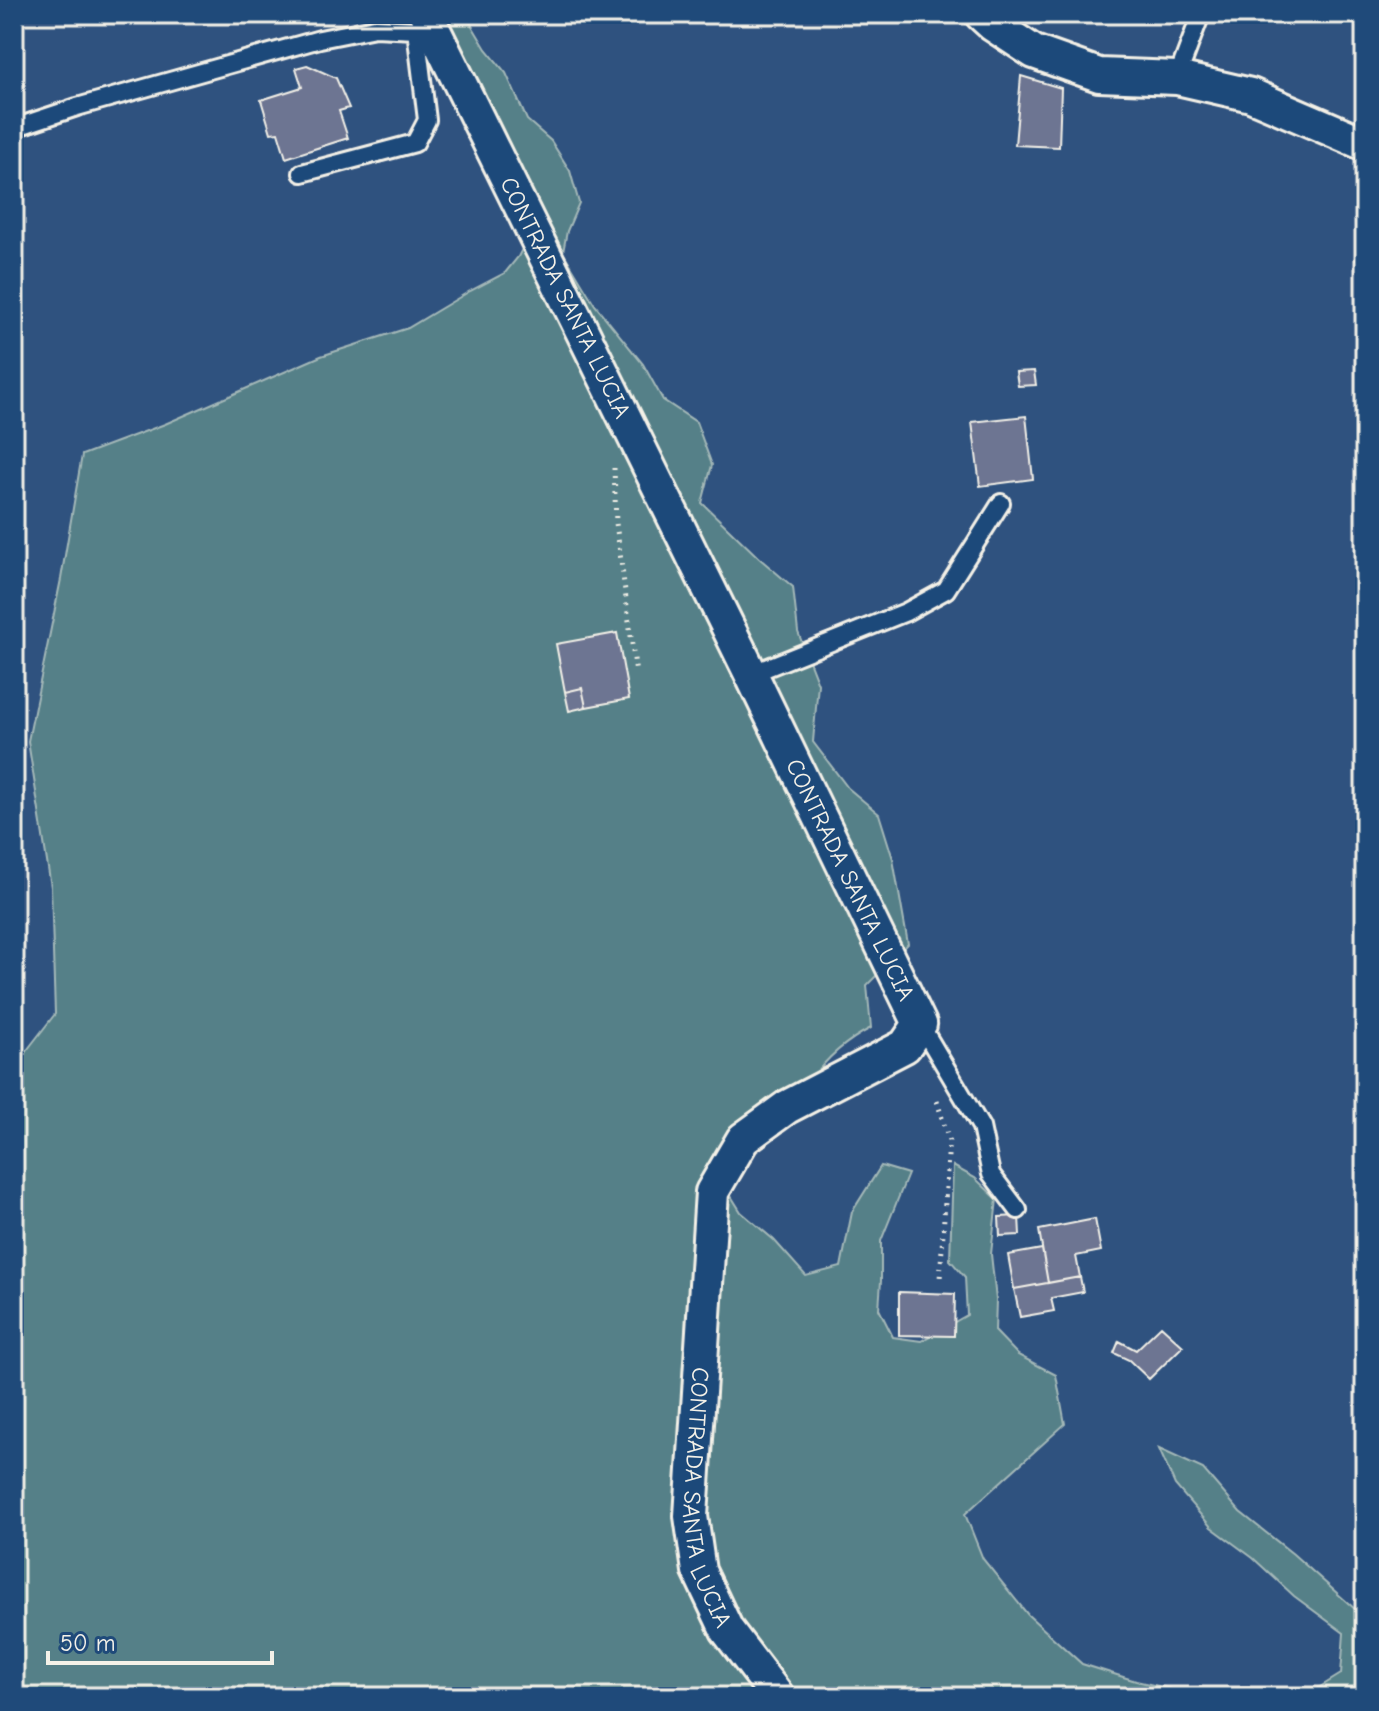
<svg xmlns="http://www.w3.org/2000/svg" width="1379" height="1711" font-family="'Comic Neue',sans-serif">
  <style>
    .green { fill: #558088; stroke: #a4b8b8; stroke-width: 2 }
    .building { fill: #6d7492; stroke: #f4f1e8; stroke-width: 2 }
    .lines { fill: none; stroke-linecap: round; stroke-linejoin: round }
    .lane-casing { stroke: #f4f1e8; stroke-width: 22 }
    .street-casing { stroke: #f4f1e8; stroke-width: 38 }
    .path { stroke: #f4f1e8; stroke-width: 5; stroke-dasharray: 2 6; stroke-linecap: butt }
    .lane { stroke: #1f4a7a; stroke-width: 16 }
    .street { stroke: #1f4a7a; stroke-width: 32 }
    .labels { text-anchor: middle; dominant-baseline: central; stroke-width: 8; stroke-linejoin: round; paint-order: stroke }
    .street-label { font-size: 24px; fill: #f4f1e8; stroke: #1f4a7a }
  </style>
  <rect width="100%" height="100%" fill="#2f527f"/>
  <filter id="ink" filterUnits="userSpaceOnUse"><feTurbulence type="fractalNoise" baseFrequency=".0125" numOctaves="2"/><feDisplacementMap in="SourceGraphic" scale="16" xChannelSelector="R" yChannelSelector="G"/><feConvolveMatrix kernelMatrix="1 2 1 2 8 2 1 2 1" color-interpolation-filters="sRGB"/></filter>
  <g filter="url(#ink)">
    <path class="green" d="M439,14H465L486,49L506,73L527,120L551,141L570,171L579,203L567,231L563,252L595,305L643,364L663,400L696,422L712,465L702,503L759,558L793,587L798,632L818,684L813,742L848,788L879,814L893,859L908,944L867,985L871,1028C848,1040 827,1057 812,1079L716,1172L741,1212L774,1240L806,1276L841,1267L852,1212L881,1166L908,1174L881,1241V1281L879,1309L893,1337L921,1341L967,1315L965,1277L950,1260L953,1166L975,1178L997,1199L991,1254L996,1300L995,1331L1018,1355L1056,1375L1065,1424L965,1514L983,1559L1028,1615L1082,1664L1136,1681L1206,1697H14V1067L55,1014L51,887L28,741L61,579L82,455L165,424L321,356L408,328L470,291L505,273L518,257L537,220Z
      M1159,1449L1203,1469L1240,1512L1293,1554L1365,1618V1697H1304L1341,1674L1344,1633L1294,1596L1253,1558L1211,1527L1175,1485Z"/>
    <path class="building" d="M307,65L336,78L349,108L339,111L348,138L286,158L278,132L271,133L261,100L302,87L296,68Z
      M1021,76L1061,88L1059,147L1015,145Z
      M14,200L21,224L14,226Z
      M1365,245V265L1356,260Z
      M1034,371L1036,385L1018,386L1016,372Z
      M1026,416L1033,479L980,486L972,422Z
      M617,633L629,699L586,707L582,688L565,692L556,644Z
      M582,688L586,707L569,711L565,692Z
      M1019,1216L1020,1235L1000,1236L999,1217Z
      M1095,1219L1101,1251L1076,1256L1080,1277L1048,1283L1039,1230Z
      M1042,1249L1048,1283L1014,1289L1008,1255Z
      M1080,1277L1083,1292L1051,1298L1054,1311L1020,1317L1014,1289Z
      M899,1292L955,1294L954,1336L899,1335Z
      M1161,1326L1183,1346L1149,1379L1129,1360L1114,1353L1119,1341L1136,1350Z"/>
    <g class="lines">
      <g class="lane-casing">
        <path id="lane" d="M1177,78L1201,14
          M14,128L77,107L320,39L375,28L416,30L429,21
          M302,173L415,143L427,120L416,30
          M751,674L906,612L946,590L1001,503
          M920,1024L981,1127L991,1174L1018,1210"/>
      </g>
      <g class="street-casing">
        <g id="street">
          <path id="s1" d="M426,14L751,674L920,1024L905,1046L787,1107L743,1139L712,1192L691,1516L699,1571L727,1630L778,1697"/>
          <path d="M981,14L993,25L1034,52L1099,75L1177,78L1251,95L1365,144"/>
        </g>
      </g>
      <path class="path" d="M614,468L616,523L636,674
        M937,1101L949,1141L940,1279"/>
      <use href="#lane" class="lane"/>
      <use href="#street" class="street"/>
    </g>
  </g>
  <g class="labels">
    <g class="street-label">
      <text stroke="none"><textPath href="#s1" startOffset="316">CONTRADA SANTA LUCIA</textPath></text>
      <text stroke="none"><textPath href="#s1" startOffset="964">CONTRADA SANTA LUCIA</textPath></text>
      <text stroke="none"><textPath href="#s1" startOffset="1708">CONTRADA SANTA LUCIA</textPath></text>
    </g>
  </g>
  <rect width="1379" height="1711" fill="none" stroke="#1f4a7a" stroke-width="48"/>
  <rect x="24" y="24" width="1331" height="1663" fill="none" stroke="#f4f1e8" stroke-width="3" filter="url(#ink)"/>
  <path d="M48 1651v12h224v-12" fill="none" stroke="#f4f1e8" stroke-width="4"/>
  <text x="60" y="1651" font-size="24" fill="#f4f1e8" stroke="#1f4a7a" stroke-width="6" paint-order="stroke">50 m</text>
</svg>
